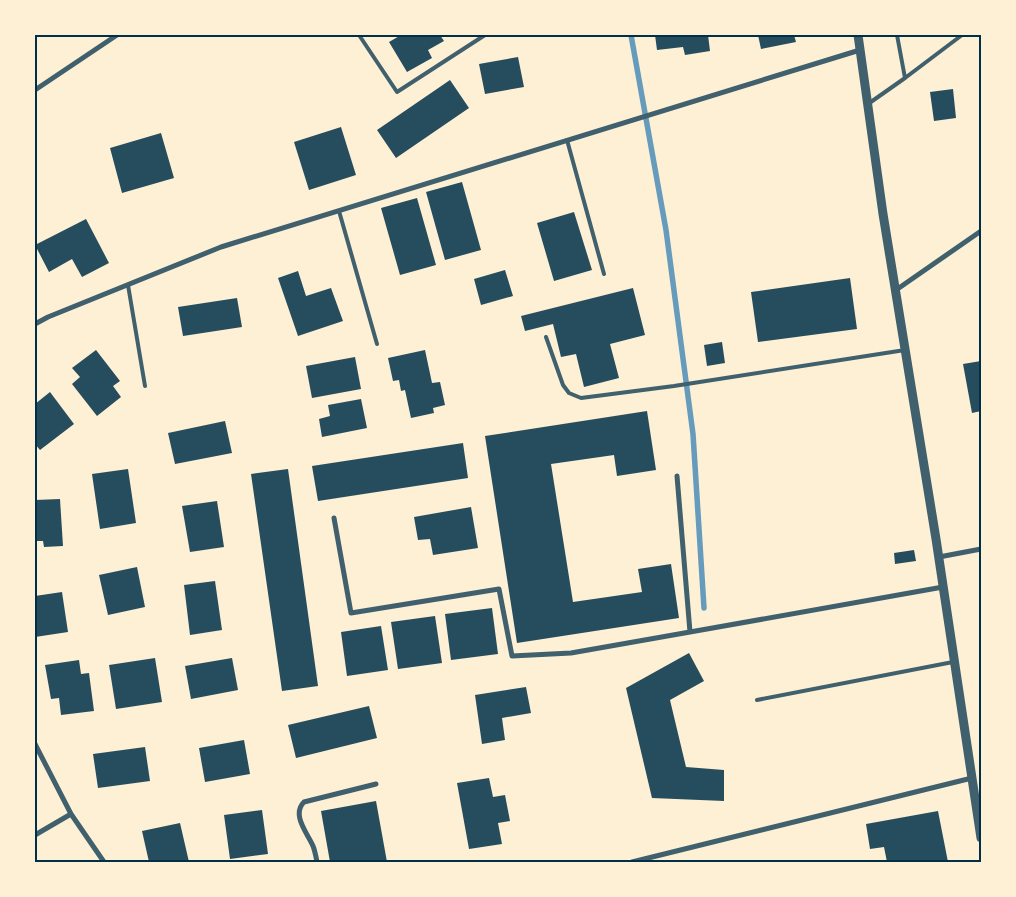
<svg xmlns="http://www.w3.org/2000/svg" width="1016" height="897" font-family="'Asap Condensed',sans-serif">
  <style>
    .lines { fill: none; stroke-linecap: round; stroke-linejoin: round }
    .stream { stroke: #669bbc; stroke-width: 5.5 }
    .building { fill: #264d5e }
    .service { stroke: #3f606c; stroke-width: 4 }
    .minor { stroke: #3f606c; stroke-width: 5 }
    .tertiary { stroke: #3f606c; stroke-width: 9 }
    .neatline { fill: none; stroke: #003049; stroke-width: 2 }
  </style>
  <rect width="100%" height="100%" fill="#fdf0d5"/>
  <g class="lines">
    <path class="stream" d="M631,35L666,230L693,434L704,608"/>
  </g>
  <path class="building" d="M401,35H440L444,41L428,50L432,58L407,72L389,42Z
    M655,35H708L710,51L685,55L683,47L657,50Z
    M758,35H794L796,42L761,49Z
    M518,57L524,87L485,94L479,64Z
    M450,80L469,108L396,158L377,130Z
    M953,89L956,118L934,121L930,92Z
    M341,127L356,175L309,190L294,142Z
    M161,133L174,178L122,193L110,148Z
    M462,182L481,250L445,260L426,192Z
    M417,198L436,265L400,275L381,208Z
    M574,212L592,270L554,281L537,223Z
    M86,219L109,263L82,277L72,259L49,272L35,245Z
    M505,270L513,296L481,305L474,279Z
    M298,271L306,296L331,288L343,321L298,336L278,278Z
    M850,278L857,329L758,342L751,292Z
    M633,288L645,335L610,344L619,378L584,387L576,354L561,357L553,324L525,331L521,316Z
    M237,298L242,327L183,336L178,307Z
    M722,342L725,363L707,366L704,345Z
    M96,350L120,381L113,386L121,397L97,416L72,384L80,377L72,368Z
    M425,350L432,383L440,382L445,405L433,408L434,413L411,418L405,390L401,391L399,380L393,381L388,358Z
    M355,357L361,389L312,398L306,366Z
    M981,361V411L972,413L963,364Z
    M50,392L74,424L40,450L35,444V404Z
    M361,399L367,428L322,437L319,419L330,416L328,405Z
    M647,411L656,470L617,476L614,455L551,464L573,602L642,592L638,569L671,564L679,618L517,643L485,436Z
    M225,421L232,453L175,464L168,433Z
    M463,443L468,478L318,501L312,466Z
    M128,469L136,523L100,529L92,474Z
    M288,469L318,686L282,691L251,474Z
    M60,499L63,546L44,547L43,541H35V500Z
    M217,501L224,547L190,552L182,506Z
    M471,507L478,548L433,555L430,539L418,540L414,517Z
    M914,550L916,561L895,564L894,553Z
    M137,567L145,607L108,615L99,575Z
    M215,581L222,630L190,635L184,585Z
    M62,592L68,632L35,637V596Z
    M492,608L498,654L451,660L445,614Z
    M435,616L442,663L398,669L391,622Z
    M381,626L388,670L347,676L341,632Z
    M689,653L704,681L670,700L686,767L724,770V801L652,798L626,688Z
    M155,658L162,702L116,709L109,665Z
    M232,658L238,690L191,699L185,666Z
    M79,660L81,674L89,673L94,711L61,715L59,698L51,699L45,665Z
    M526,687L531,713L502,718L505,740L482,744L475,695Z
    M369,706L377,738L296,758L288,725Z
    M244,740L250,774L205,782L199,748Z
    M145,747L150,781L98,788L93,754Z
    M489,778L493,797L505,795L510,821L498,823L502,844L469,849L457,783Z
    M376,801L387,862H330L321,811Z
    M262,810L268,854L230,859L224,815Z
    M938,811L948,862H887L884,847L870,849L866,824Z
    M180,823L189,862H149L142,831Z"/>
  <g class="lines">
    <path class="service" d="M359,35L397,92L485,35
      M897,35L905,78
      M868,104L905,78L962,35
      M567,140L604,274
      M339,211L377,344
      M128,285L145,386
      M546,337L563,385L569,393L581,398L674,386L905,350
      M757,700L953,662"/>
    <path class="minor" d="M35,90L117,35
      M896,290L981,231
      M35,324L48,317L221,247L860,50
      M334,518L351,613L499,589L512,656L571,653L690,632L677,476
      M939,557L981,549
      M690,632L943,587
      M35,744L71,814L104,862
      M35,835L71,814
      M317,862C316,857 315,851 313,846C308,834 291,815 304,802L376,784
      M632,862L972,778"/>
    <path class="tertiary" d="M858,35L883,214L936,539L981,838"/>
  </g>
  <rect width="1016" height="897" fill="none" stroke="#fdf0d5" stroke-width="72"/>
  <rect x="36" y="36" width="944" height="825" class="neatline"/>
</svg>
